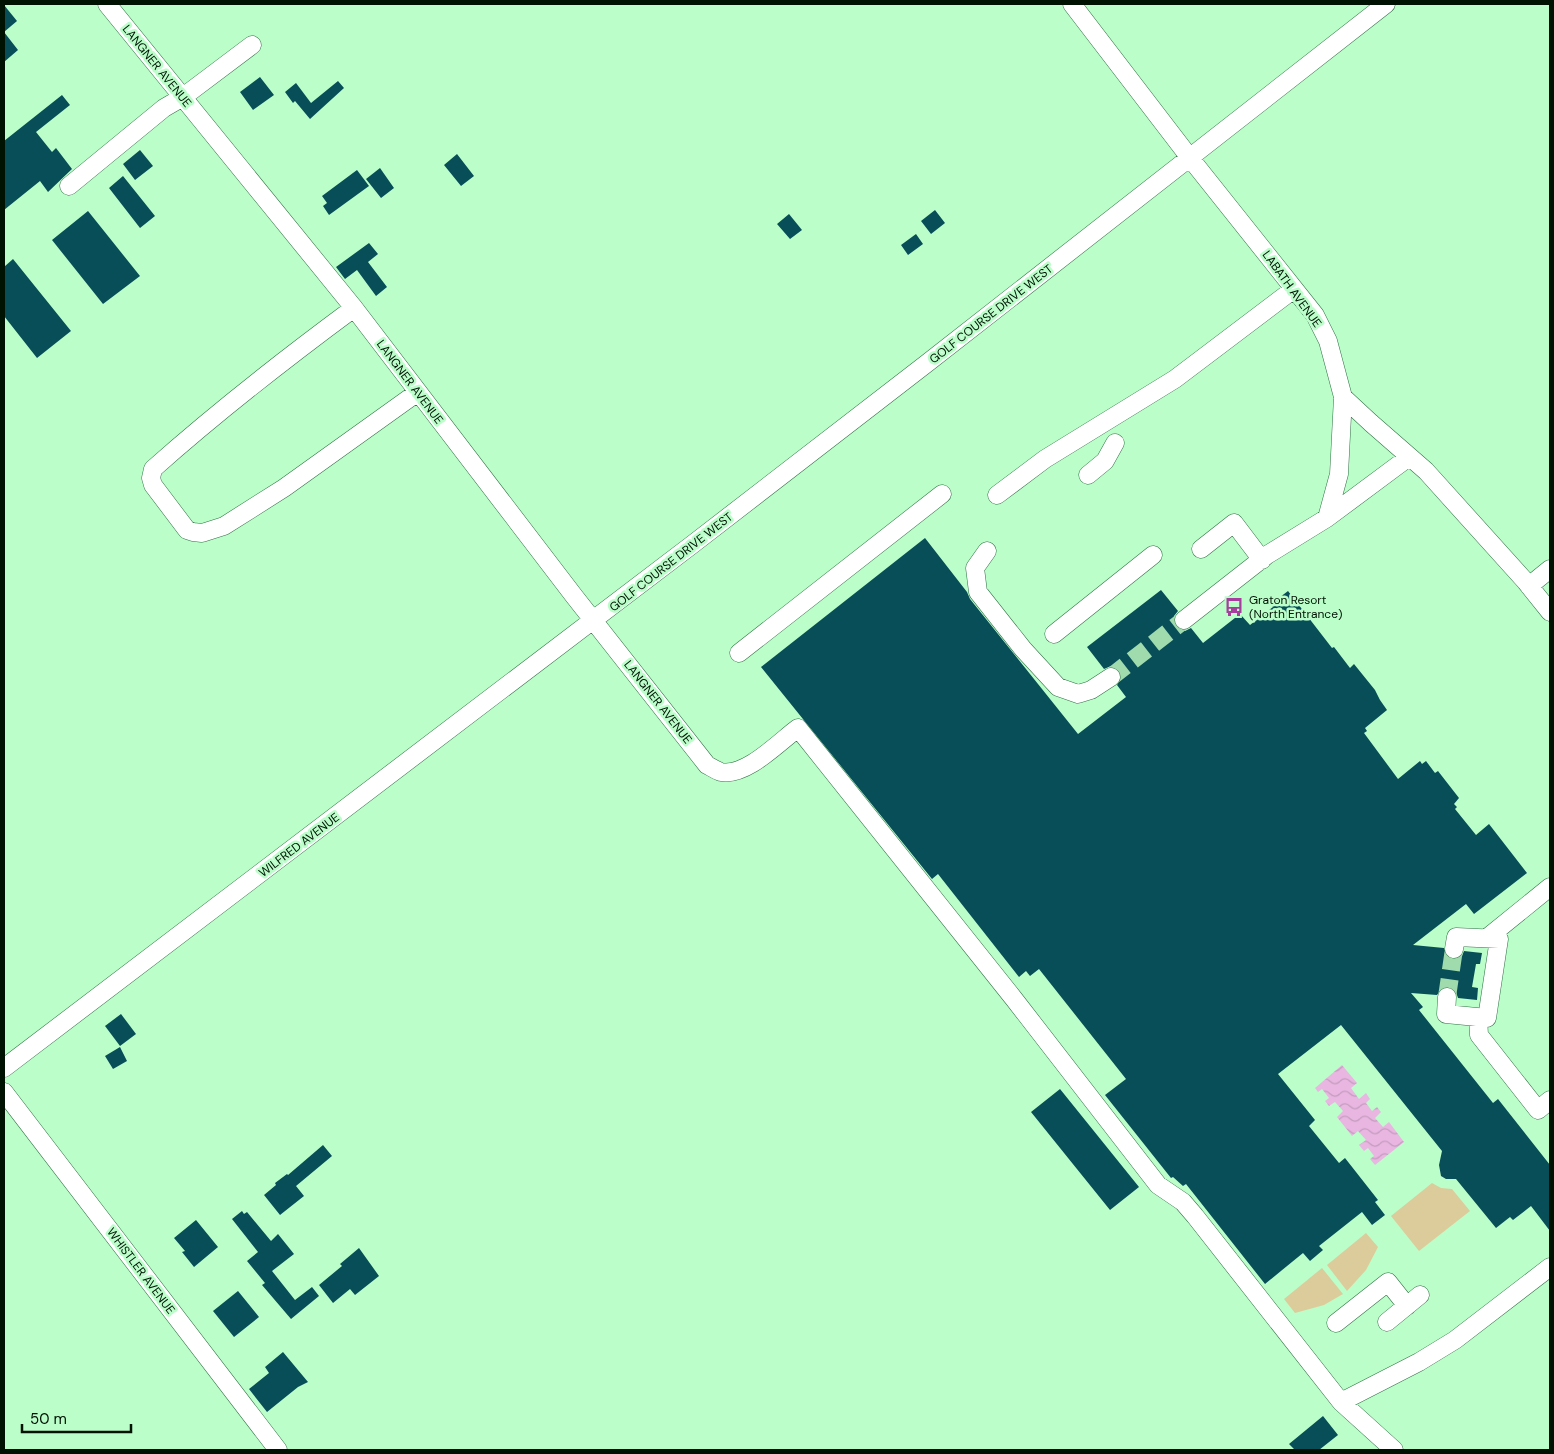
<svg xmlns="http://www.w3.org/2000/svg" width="1554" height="1454" font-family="'DM Sans',sans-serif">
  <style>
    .grass { fill: #ddcc9b }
    .water { fill: url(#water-waves) }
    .building { fill: #084e58 }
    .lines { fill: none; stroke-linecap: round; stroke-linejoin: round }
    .minor-tunnel { stroke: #9fdbac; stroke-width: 18; stroke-dasharray: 18 9; stroke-linecap: butt }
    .minor-casing { stroke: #317245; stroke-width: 19 }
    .minor { stroke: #fff; stroke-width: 18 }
    .labels { text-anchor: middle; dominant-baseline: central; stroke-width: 5; stroke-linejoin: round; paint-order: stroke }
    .street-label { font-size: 12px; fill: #001303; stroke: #bbfeca }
    .poi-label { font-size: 12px; fill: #001303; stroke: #bbfeca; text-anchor: start }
  </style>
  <defs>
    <pattern id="water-waves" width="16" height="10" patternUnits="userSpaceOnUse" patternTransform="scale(1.25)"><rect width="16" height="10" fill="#e8b6e1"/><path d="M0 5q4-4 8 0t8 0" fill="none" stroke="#c59cbf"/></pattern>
  </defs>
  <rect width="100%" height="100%" fill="#bbfeca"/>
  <path class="grass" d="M1432,1183L1441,1188L1452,1189L1470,1211L1419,1251L1391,1216Z
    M1366,1233L1378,1247L1366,1270L1347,1291L1327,1265Z
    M1322,1268L1343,1294L1324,1305L1295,1313L1284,1299Z"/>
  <path class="water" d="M1342,1065L1357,1083L1351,1088L1359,1099L1366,1093L1370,1099L1366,1103L1372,1111L1377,1107L1381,1112L1375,1118L1383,1127L1389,1122L1404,1142L1375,1165L1370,1159L1374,1156L1368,1148L1364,1151L1359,1145L1366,1140L1358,1131L1352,1136L1337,1117L1343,1111L1335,1102L1329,1106L1325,1101L1329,1098L1322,1089L1318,1092L1315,1088Z"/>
  <path class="building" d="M4,5L17,21L4,32Z
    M4,32L18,50L4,62Z
    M260,77L274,95L253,110L240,92Z
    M338,81L344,88L310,119L295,101L293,103L285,92L296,83L311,103Z
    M62,95L70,105L36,132L52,152L56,148L72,169L48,192L40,181L4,210V141Z
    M140,150L153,166L135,180L123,164Z
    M457,154L474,176L461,186L444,165Z
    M380,168L394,188L381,198L366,179Z
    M357,170L369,186L329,215L323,206L327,203L322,196Z
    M123,176L155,216L140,228L109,188Z
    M935,210L945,223L931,234L921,221Z
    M88,211L140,276L103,304L52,240Z
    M789,214L802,230L790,239L777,224Z
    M916,234L923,244L908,255L901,245Z
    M369,243L378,254L368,262L387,287L376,296L357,270L345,279L336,267Z
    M13,259L71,331L37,358L4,316V267Z
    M925,538L967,592L970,599L1078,734L1126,697L1117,685L1122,677L1120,671L1111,666L1104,669L1087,647L1161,590L1178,611L1174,616L1173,621L1176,627L1185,631L1191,628L1203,643L1240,614L1250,625L1273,607L1271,604L1288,591L1332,648L1334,647L1350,668L1354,664L1375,690L1380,700L1387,710L1365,728L1367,731L1364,733L1398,779L1420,761L1422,764L1426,761L1435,773L1438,771L1459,798L1454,804L1457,807L1455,809L1476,835L1489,824L1527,873L1474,914L1466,904L1413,945L1444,948L1447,957L1453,960L1462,956L1464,951L1482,953L1480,964H1476L1472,987L1478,988L1477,1000L1458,998L1456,992L1448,986L1442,988L1437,995L1411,993L1423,1007L1419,1010L1493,1103L1498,1099L1550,1165V1231L1531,1206L1513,1220L1510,1217L1496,1228L1456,1179H1446L1441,1176L1439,1165L1442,1151L1341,1025L1278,1074L1315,1120L1309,1126L1339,1163L1345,1158L1378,1200L1375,1202L1385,1215L1372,1225L1362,1212L1319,1246L1323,1250L1310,1261L1303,1253L1265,1284L1186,1184L1183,1186L1173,1177L1171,1178L1105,1095L1126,1079L1039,969L1030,976L1026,971L1019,977L938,874L932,879L761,667Z
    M121,1014L136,1034L120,1046L105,1026Z
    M120,1047L127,1061L113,1069L105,1056Z
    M1060,1089L1139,1187L1110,1210L1031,1112Z
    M323,1145L332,1156L296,1186L304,1196L280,1215L264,1195L276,1185L275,1183L287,1174L288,1175Z
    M242,1211L244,1214L247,1212L271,1241L278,1234L294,1254L272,1271L295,1300L312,1287L319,1296L291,1319L262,1285L265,1283L247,1261L258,1252L232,1219Z
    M196,1220L218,1247L194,1267L182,1252L185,1251L174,1238Z
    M359,1248L379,1276L355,1295L350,1289L333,1303L319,1285L342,1266L340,1264Z
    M238,1291L259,1317L234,1337L213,1311Z
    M283,1352L308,1382L298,1387L267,1412L249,1389L269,1373L265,1367Z
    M1323,1416L1338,1435L1319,1450H1295L1289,1444Z"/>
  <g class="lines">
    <path class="minor-tunnel" d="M1111,677L1184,620
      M1447,997L1454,949"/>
    <g class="minor-casing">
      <path id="minor" d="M107,4L354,308L574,596L707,765C711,767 717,771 721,772C746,777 779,742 798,728L1014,999L1158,1185L1183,1202L1195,1216L1341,1402L1394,1450
        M1072,4L1190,158L1315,315L1328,341L1343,397L1371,423L1426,471L1526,582L1550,612
        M69,186L164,108L183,97L252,45
        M354,308C285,359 217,412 153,469L151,478L153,485L187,530L193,532L202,533L224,526L284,488L418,392
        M1088,475L1105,461L1115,443
        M997,495L1045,459L1175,379L1294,289
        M1327,518L1339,474L1343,397
        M1201,549L1234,523L1262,560
        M987,551L975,568L978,592L1023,649L1058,687L1078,694L1091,690L1111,677
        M1529,586L1550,569
        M1184,620L1267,555L1327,518L1409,457
        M1054,634L1153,555
        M739,653L942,494
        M1487,938L1550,887
        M1447,997L1446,1014L1487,1018L1499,939L1456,937L1454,949
        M1478,1017L1479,1035L1538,1110L1550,1100
        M4,1068L693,544L926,364L1386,4
        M4,1092L278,1450
        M1387,1322L1420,1295
        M1336,1323L1388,1282L1407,1306
        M1341,1402L1419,1362L1455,1340L1550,1267"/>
    </g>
    <use href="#minor" class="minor"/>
  </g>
  <defs>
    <g id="bus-bare" transform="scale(1.5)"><path d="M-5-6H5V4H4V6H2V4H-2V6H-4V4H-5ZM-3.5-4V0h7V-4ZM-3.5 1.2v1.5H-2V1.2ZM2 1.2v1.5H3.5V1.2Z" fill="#a73d9e" stroke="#bbfeca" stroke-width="2.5" paint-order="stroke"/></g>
  </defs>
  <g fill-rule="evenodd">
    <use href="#bus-bare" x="1234" y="607"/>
  </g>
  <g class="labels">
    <g class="street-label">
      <text transform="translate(157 66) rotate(51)">LANGNER AVENUE</text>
      <text transform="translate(1292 289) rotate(54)">LABATH AVENUE</text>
      <text transform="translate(991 314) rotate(-38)">GOLF COURSE DRIVE WEST</text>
      <text transform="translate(410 382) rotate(53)">LANGNER AVENUE</text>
      <text transform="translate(671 562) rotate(-38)">GOLF COURSE DRIVE WEST</text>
      <text transform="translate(658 702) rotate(52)">LANGNER AVENUE</text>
      <text transform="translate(299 845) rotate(-37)">WILFRED AVENUE</text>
      <text transform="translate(141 1271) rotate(53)">WHISTLER AVENUE</text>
    </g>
    <g class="poi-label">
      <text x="1249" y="600">Graton Resort<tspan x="1249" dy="14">(North Entrance)</tspan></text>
    </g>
  </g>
  <rect width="1554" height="1454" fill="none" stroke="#001303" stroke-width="10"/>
  <path d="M22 1424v8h109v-8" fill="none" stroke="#001303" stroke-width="2.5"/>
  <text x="30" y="1424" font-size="15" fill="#001303" stroke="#bbfeca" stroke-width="4" paint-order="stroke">50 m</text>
</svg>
